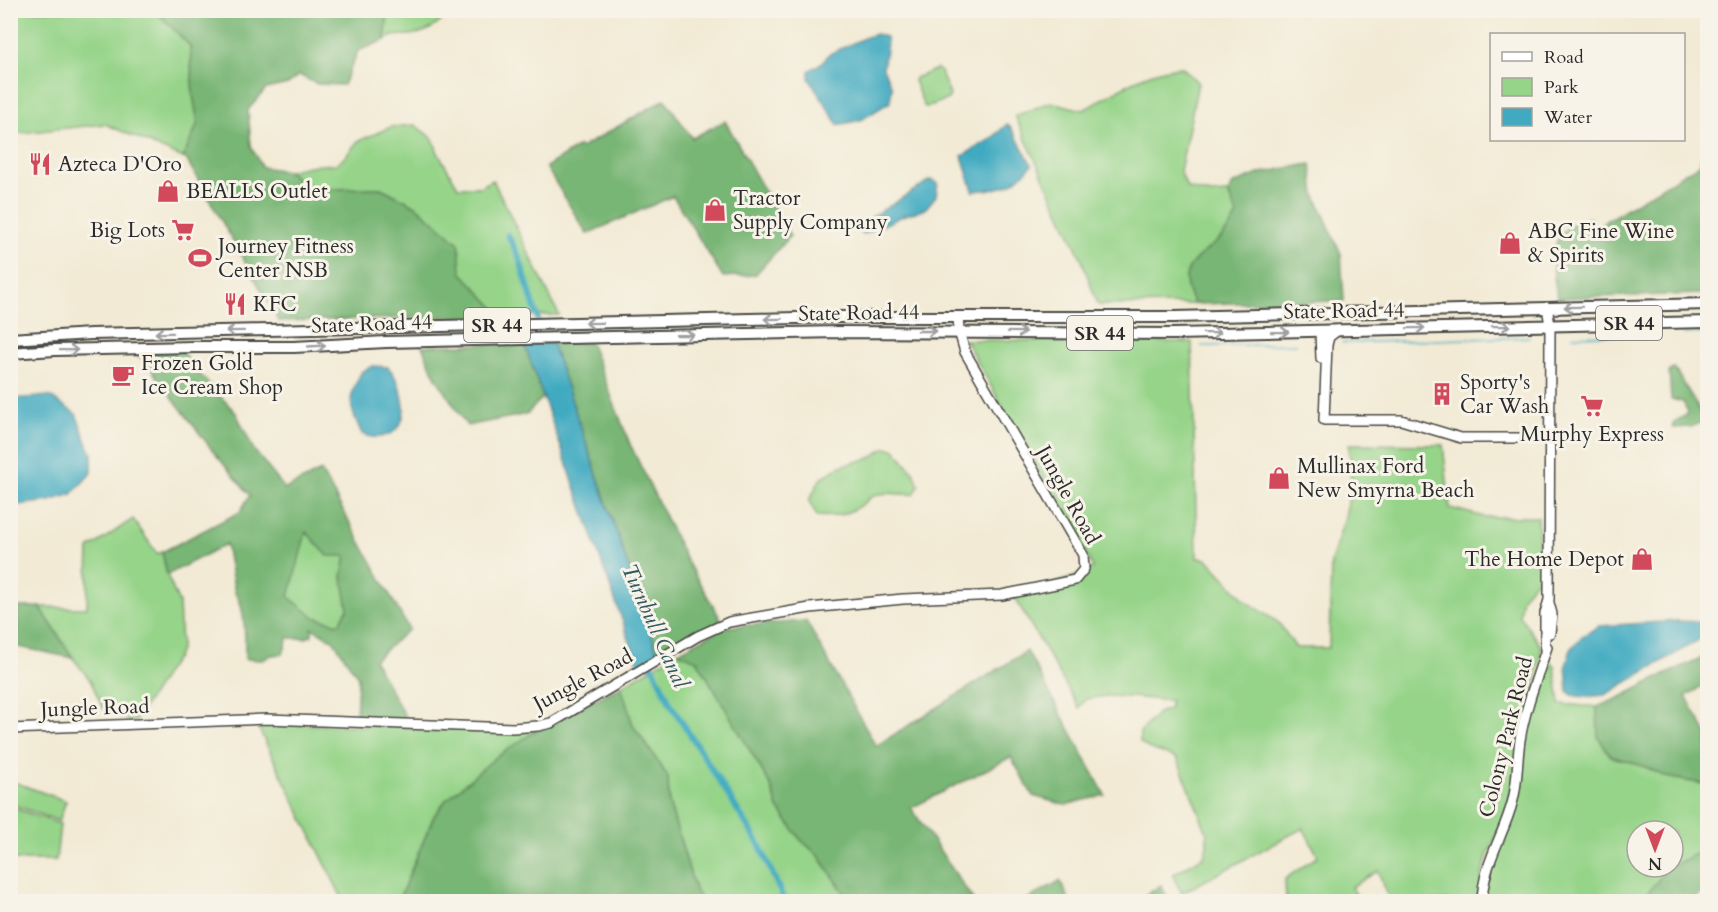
<svg xmlns="http://www.w3.org/2000/svg" width="1718" height="912" font-family="Cardo,serif">
  <style>
    .green { fill: #96d489; stroke: #60805a; stroke-width: 1.5 }
    .forest { fill: #78b675; stroke: #527050; stroke-width: 1.5; fill-rule: evenodd }
    .water { fill: #41aac1; stroke: #366a76; stroke-width: 1.5 }
    .lines { fill: none; stroke-linecap: round; stroke-linejoin: round }
    .stream { stroke: #41aac1; stroke-width: 1.5 }
    .canal { stroke: #41aac1; stroke-width: 6 }
    .secondary-casing { stroke: #494844; stroke-width: 12 }
    .primary-casing { stroke: #494844; stroke-width: 14 }
    .secondary { stroke: #fff; stroke-width: 9 }
    .primary { stroke: #fff; stroke-width: 10 }
    .oneway { stroke: #a0a0a0 }
    .labels { text-anchor: middle; dominant-baseline: central; stroke-width: 6; stroke-linejoin: round; paint-order: stroke }
    .shield { fill: #f7f3e8; stroke: #686764; stroke-width: 1.5 }
    .shield-label { font-size: 20px; font-weight: bold; fill: #2b2b2b }
    .poi-label { font-size: 21px; fill: #2b2b2b; stroke: #f7f3e8; text-anchor: start }
    .street-label { font-size: 21px; fill: #2b2b2b; stroke: #f7f3e8 }
    .water-label { font-size: 22px; font-style: italic; fill: #335760; stroke: #f7f3e8 }
  </style>
  <rect width="100%" height="100%" fill="#f7f3e8"/>
  <filter id="ink" filterUnits="userSpaceOnUse"><feTurbulence type="fractalNoise" baseFrequency=".0167" numOctaves="2"/><feDisplacementMap in="SourceGraphic" scale="12" xChannelSelector="R" yChannelSelector="G"/><feConvolveMatrix kernelMatrix="1 2 1 2 8 2 1 2 1" color-interpolation-filters="sRGB"/></filter>
  <filter id="wash" filterUnits="userSpaceOnUse"><feTurbulence type="fractalNoise" baseFrequency=".008" numOctaves="4" result="noise"/><feDisplacementMap in="SourceGraphic" scale="24" xChannelSelector="R" yChannelSelector="G"/><feGaussianBlur stdDeviation="1.35" result="paint"/><feColorMatrix in="noise" values="0 0 0 0 0 0 0 0 0 0 0 0 0 0 0 0 0 1.4 0 .05"/><feComposite in="paint" operator="in"/></filter>
  <g filter="url(#wash)">
    <rect width="100%" height="100%" fill="#f2ead4"/>
    <path class="green" d="M388,10L444,11V18C435,28 422,34 409,35C399,36 393,34 385,40Z
      M11,11H156L190,46L193,95L198,123L183,158L105,124L11,134Z
      M1182,67L1198,83L1180,171L1187,188L1211,194L1228,193L1237,214C1234,220 1231,226 1227,231C1206,258 1170,261 1194,304L1098,305L1081,258L1015,116L1051,102L1083,110C1118,92 1141,70 1182,67Z
      M937,69L940,71L950,95L948,99L927,107L924,106L914,81L915,78Z
      M415,125L433,139L438,153L458,187H480L493,180L559,315L502,316L461,272L416,206L381,188L325,189L305,184L287,171L309,166L336,164L344,158L358,141L391,127Z
      M965,340L1192,342L1197,558L1207,559L1245,600L1279,623L1296,648H1329L1331,562L1345,517L1351,487L1349,444L1443,445L1450,508L1484,517H1538L1540,576L1522,597L1519,615L1542,648L1512,790L1502,823L1488,855L1482,873L1479,901H1390L1378,871L1351,887L1360,900L1358,901H1286L1285,879L1318,856L1303,828L1182,893L1172,875L1204,856L1207,846V833L1177,758L1148,748L1140,742V732L1158,713L1169,709L1171,701L1131,697L1106,696L1086,699L1079,708L1015,598L1017,595L1086,573L1093,567Z
      M885,448L895,449L914,473L919,485L914,494C901,496 888,490 875,495C871,497 866,501 863,504C848,514 836,518 817,516L809,501L821,478L841,466L870,458Z
      M133,519L157,554L162,552L167,575L179,603L181,647L177,658L175,659L135,721H129L103,708L90,680L73,658L40,607L87,608L89,549Z
      M306,531L346,556L342,576L348,608L339,624L314,617L288,597Z
      M678,652L697,660L771,786L778,808L800,839L819,856L850,901H703L696,893L669,803L668,777L633,725L621,686Z
      M1547,656L1555,667L1560,704L1597,707L1598,736L1610,756L1646,767L1666,777L1704,784L1707,789V848L1673,866V831H1637V867H1670L1641,901L1485,902L1488,875L1500,840L1526,725Z
      M256,723L538,730L495,758L446,800L434,816L398,901L344,902Z
      M11,781L66,801L59,821L11,804Z
      M11,807L60,824L56,860H11Z"/>
    <path class="forest" d="M156,11H388L385,40L358,51L343,85L317,84L299,75L288,84L266,89L248,110L251,146L262,167L287,171L305,184L325,189L381,188L416,206L459,243L461,272L502,316L279,321L186,159L183,158L198,123L193,95L190,46Z
      M665,99L692,138L725,121L790,236L755,275L723,277L673,196L587,234L546,167L579,146L581,148Z
      M1707,135V294L1557,298C1554,274 1546,244 1568,227C1574,223 1583,220 1590,218L1596,227L1700,164Z
      M1311,164L1315,194L1341,254L1344,301L1194,304C1170,261 1206,258 1227,231C1231,226 1234,220 1237,214L1228,193L1233,184L1261,173Z
      M590,342L630,444L686,560L722,621L668,650H657L552,343Z
      M524,343L543,397L527,414L467,426L435,376L422,346Z
      M182,351L195,369L236,413L254,450L285,489L321,471L409,629L374,660L407,720L356,719L358,677L333,640L312,628V635L306,638H288L283,654L271,655L263,660L245,659C245,642 246,606 235,593L226,544L167,575L162,552L240,512L250,495L216,455L144,360L132,352ZM306,532L328,556H346L342,576L348,608L339,624L314,617L289,597Z
      M1674,368L1706,420L1691,427L1672,428L1674,422L1685,416L1687,411L1683,402L1671,399L1669,370Z
      M17,607H40L73,658L18,647Z
      M806,621L876,746L1027,651L1105,795L1065,805L1033,796L1011,757L911,808L974,901H850L819,856L800,839L778,808L771,786L697,660L678,652L725,627Z
      M1707,655V684L1686,696L1707,734V789L1704,784L1666,777L1646,767L1610,756L1598,736L1597,707L1619,698L1660,677Z
      M621,686L633,725L668,777L669,803L696,893L703,901L398,902L434,816L446,800L495,758L537,730Z
      M1707,848V889L1691,901H1641L1667,869Z
      M1060,881L1070,901H1024Z
      M1161,885L1169,901H1137Z"/>
    <path class="water" d="M876,34L886,37L887,43L883,68L892,87L890,102L861,120L838,125L809,78V71L824,61L829,54L866,37Z
      M1007,124L1013,131L1032,165C1010,189 1005,188 973,191L962,156L991,139Z
      M930,180L938,183L936,196L925,209L905,215L864,234L860,231L859,225Z
      M524,343H552L658,654L638,665Z
      M373,366L388,367C405,386 416,432 380,437C373,438 369,437 362,434C349,405 346,400 362,371Z
      M49,396L76,414L92,455V472L72,494L50,501L11,506V399Z
      M1676,621L1707,622V635L1605,695L1584,697L1572,695L1568,691L1566,665L1571,649L1582,636L1599,626Z"/>
    <g class="lines">
      <path class="stream" d="M1683,334L1703,333
        M1573,336L1650,334
        M1342,343L1530,337
        M1202,346L1296,344"/>
      <path class="canal" d="M508,235L519,257L538,319
        M650,661L670,703L759,844L785,902"/>
    </g>
  </g>
  <g filter="url(#ink)">
    <g class="lines">
      <g class="secondary-casing">
        <path id="secondary" d="M1338,330L1329,337L1327,345L1324,420H1401L1461,438H1550
          M1320,331L1321,358
          M1549,603L1552,614L1550,633
          M1545,650V613L1549,600L1550,325L1547,307
          M10,729L267,719L513,728L538,726L551,723L698,636L729,622L810,608L903,599L1002,595L1075,580L1084,569L1083,555L965,352L959,331L958,317
          M1482,902C1483,863 1504,836 1513,800C1518,780 1517,760 1520,740C1525,709 1537,677 1547,647"/>
      </g>
      <g class="primary-casing">
        <path id="primary" d="M10,339L91,334L838,317H1174L1708,304
          M10,353L55,350L194,347H294L386,342L838,332L1174,334L1708,322"/>
      </g>
      <use href="#secondary" class="secondary"/>
      <use href="#primary" class="primary"/>
    </g>
    <defs><path id="oneway-shaft" d="M-6 0H5M1.5-3L5.5 0L1.5 3" fill="none" stroke-width="1.6" stroke-linecap="round" stroke-linejoin="round" transform="scale(1.5)"/></defs>
    <g class="oneway">
      <use href="#oneway-shaft" transform="translate(1573 307) rotate(179)"/>
      <use href="#oneway-shaft" transform="translate(773 319) rotate(179)"/>
      <use href="#oneway-shaft" transform="translate(594 323) rotate(179)"/>
      <use href="#oneway-shaft" transform="translate(1501 326) rotate(-1)"/>
      <use href="#oneway-shaft" transform="translate(1416 328) rotate(-1)"/>
      <use href="#oneway-shaft" transform="translate(235 331) rotate(179)"/>
      <use href="#oneway-shaft" transform="translate(927 331)"/>
      <use href="#oneway-shaft" transform="translate(1017 332) rotate(1)"/>
      <use href="#oneway-shaft" transform="translate(1280 332) rotate(-1)"/>
      <use href="#oneway-shaft" transform="translate(164 333) rotate(179)"/>
      <use href="#oneway-shaft" transform="translate(1212 333) rotate(-1)"/>
      <use href="#oneway-shaft" transform="translate(685 335) rotate(-1)"/>
      <use href="#oneway-shaft" transform="translate(317 346) rotate(-3)"/>
      <use href="#oneway-shaft" transform="translate(69 350) rotate(-1)"/>
    </g>
  </g>
  <defs>
    <g id="restaurant-bare" transform="scale(1.8)"><path d="M-5-6h1v4h1v-4h1v4h1v-4h1v5L-1.5 .5V6h-2V.5L-5-1ZM5-6V6H3V1.5H1.5Q1.5-4 5-6Z" fill="#d1495b" stroke="#f7f3e8" stroke-width="2.5" paint-order="stroke"/></g>
    <g id="shop-bare" transform="scale(1.8)"><path d="M-5-2.5h2.3a2.7 3.5 0 0 1 5.4 0H5L5.5 6h-11ZM-1.5-2.5h3a1.5 2.3 0 0 0-3 0Z" fill="#d1495b" stroke="#f7f3e8" stroke-width="2.5" paint-order="stroke"/></g>
    <g id="supermarket-bare" transform="scale(1.8)"><path d="M-6-5.5h2.5l.6 2H6L4.5 2H-2.5L-4.4-4H-6ZM-1.5 3.2a1.3 1.3 0 1 0 .1 0ZM3 3.2a1.3 1.3 0 1 0 .1 0Z" fill="#d1495b" stroke="#f7f3e8" stroke-width="2.5" paint-order="stroke"/></g>
    <g id="stadium-bare" transform="scale(1.8)"><path d="M0-5a6.5 5 0 1 0 0 10a6.5 5 0 1 0 0-10ZM-3.5-1.8h7v3.6h-7Z" fill="#d1495b" stroke="#f7f3e8" stroke-width="2.5" paint-order="stroke"/></g>
    <g id="cafe-bare" transform="scale(1.8)"><path d="M-5.5-4.5H6V0H3Q3 3.5 0 3.5H-2.5Q-5.5 3.5-5.5 0ZM3-3.2v2h1.7v-2ZM-6 4.5H4V6H-6Z" fill="#d1495b" stroke="#f7f3e8" stroke-width="2.5" paint-order="stroke"/></g>
    <g id="building-bare" transform="scale(1.8)"><path d="M-4-6H4V6H1V3H-1V6H-4ZM-2.5-4.3h1.7v1.8h-1.7ZM.8-4.3h1.7v1.8H.8ZM-2.5-1h1.7V.8h-1.7ZM.8-1h1.7V.8H.8Z" fill="#d1495b" stroke="#f7f3e8" stroke-width="2.5" paint-order="stroke"/></g>
  </defs>
  <g fill-rule="evenodd">
    <use href="#restaurant-bare" x="40" y="164"/>
    <use href="#shop-bare" x="168" y="191"/>
    <use href="#shop-bare" x="715" y="210"/>
    <use href="#supermarket-bare" x="183" y="230"/>
    <use href="#shop-bare" x="1510" y="243"/>
    <use href="#stadium-bare" x="200" y="258"/>
    <use href="#restaurant-bare" x="235" y="304"/>
    <use href="#cafe-bare" x="123" y="375"/>
    <use href="#building-bare" x="1442" y="394"/>
    <use href="#supermarket-bare" x="1592" y="406"/>
    <use href="#shop-bare" x="1279" y="478"/>
    <use href="#shop-bare" x="1642" y="559"/>
  </g>
  <g class="labels">
    <g class="shield">
      <rect x="1596" y="306" width="66" height="34" rx="4.5"/>
      <rect x="464" y="308" width="66" height="34" rx="4.5"/>
      <rect x="1067" y="316" width="66" height="34" rx="4.5"/>
    </g>
    <g class="shield-label">
      <text x="1629" y="323">SR 44</text>
      <text x="497" y="325">SR 44</text>
      <text x="1100" y="333">SR 44</text>
    </g>
    <g class="poi-label">
      <text x="58" y="164">Azteca D'Oro</text>
      <text x="186" y="191">BEALLS Outlet</text>
      <text x="733" y="198">Tractor<tspan x="733" dy="24">Supply Company</tspan></text>
      <text x="165" y="230" text-anchor="end">Big Lots</text>
      <text x="1528" y="231">ABC Fine Wine<tspan x="1528" dy="24">&amp; Spirits</tspan></text>
      <text x="218" y="246">Journey Fitness<tspan x="218" dy="24">Center NSB</tspan></text>
      <text x="253" y="304">KFC</text>
      <text x="141" y="363">Frozen Gold<tspan x="141" dy="24">Ice Cream Shop</tspan></text>
      <text x="1460" y="382">Sporty's<tspan x="1460" dy="24">Car Wash</tspan></text>
      <text x="1592" y="434" text-anchor="middle">Murphy Express</text>
      <text x="1297" y="466">Mullinax Ford<tspan x="1297" dy="24">New Smyrna Beach</tspan></text>
      <text x="1624" y="559" text-anchor="end">The Home Depot</text>
    </g>
    <g class="street-label">
      <text transform="translate(1344 311) rotate(-1)">State Road 44</text>
      <text transform="translate(859 313) rotate(-1)">State Road 44</text>
      <text transform="translate(372 324) rotate(-2)">State Road 44</text>
      <text transform="translate(1068 495) rotate(61)">Jungle Road</text>
      <text transform="translate(583 680) rotate(-28)">Jungle Road</text>
      <text transform="translate(95 708) rotate(-2)">Jungle Road</text>
      <text transform="translate(1506 737) rotate(-76)">Colony Park Road</text>
    </g>
    <g class="water-label">
      <text transform="translate(655 626) rotate(66)">Turnbull Canal</text>
    </g>
  </g>
  <rect width="1718" height="912" fill="none" stroke="#f7f3e8" stroke-width="36"/>
  <rect x="1490" y="33" width="195" height="108" fill="#f7f3e8" stroke="#a5a39c" stroke-width="1.5"/>
  <rect x="1502" y="52" width="30" height="9" fill="#ffffff" stroke="#a5a39c" stroke-width="1.5"/>
  <text x="1544" y="63" font-size="18" fill="#2b2b2b">Road</text>
  <rect x="1502" y="78" width="30" height="18" fill="#96d489" stroke="#a5a39c" stroke-width="1.5"/>
  <text x="1544" y="93" font-size="18" fill="#2b2b2b">Park</text>
  <rect x="1502" y="108" width="30" height="18" fill="#41aac1" stroke="#a5a39c" stroke-width="1.5"/>
  <text x="1544" y="123" font-size="18" fill="#2b2b2b">Water</text>
  <g transform="translate(1655 849) rotate(180)"><circle r="28" fill="#f7f3e8" stroke="#a5a39c" stroke-width="1.5"/>
  <path d="M0-4.5L10 22L0 15L-10 22Z" fill="#d1495b"/>
  <text y="-9" font-size="16" font-weight="bold" text-anchor="middle" fill="#2b2b2b">N</text>
  </g>
</svg>
